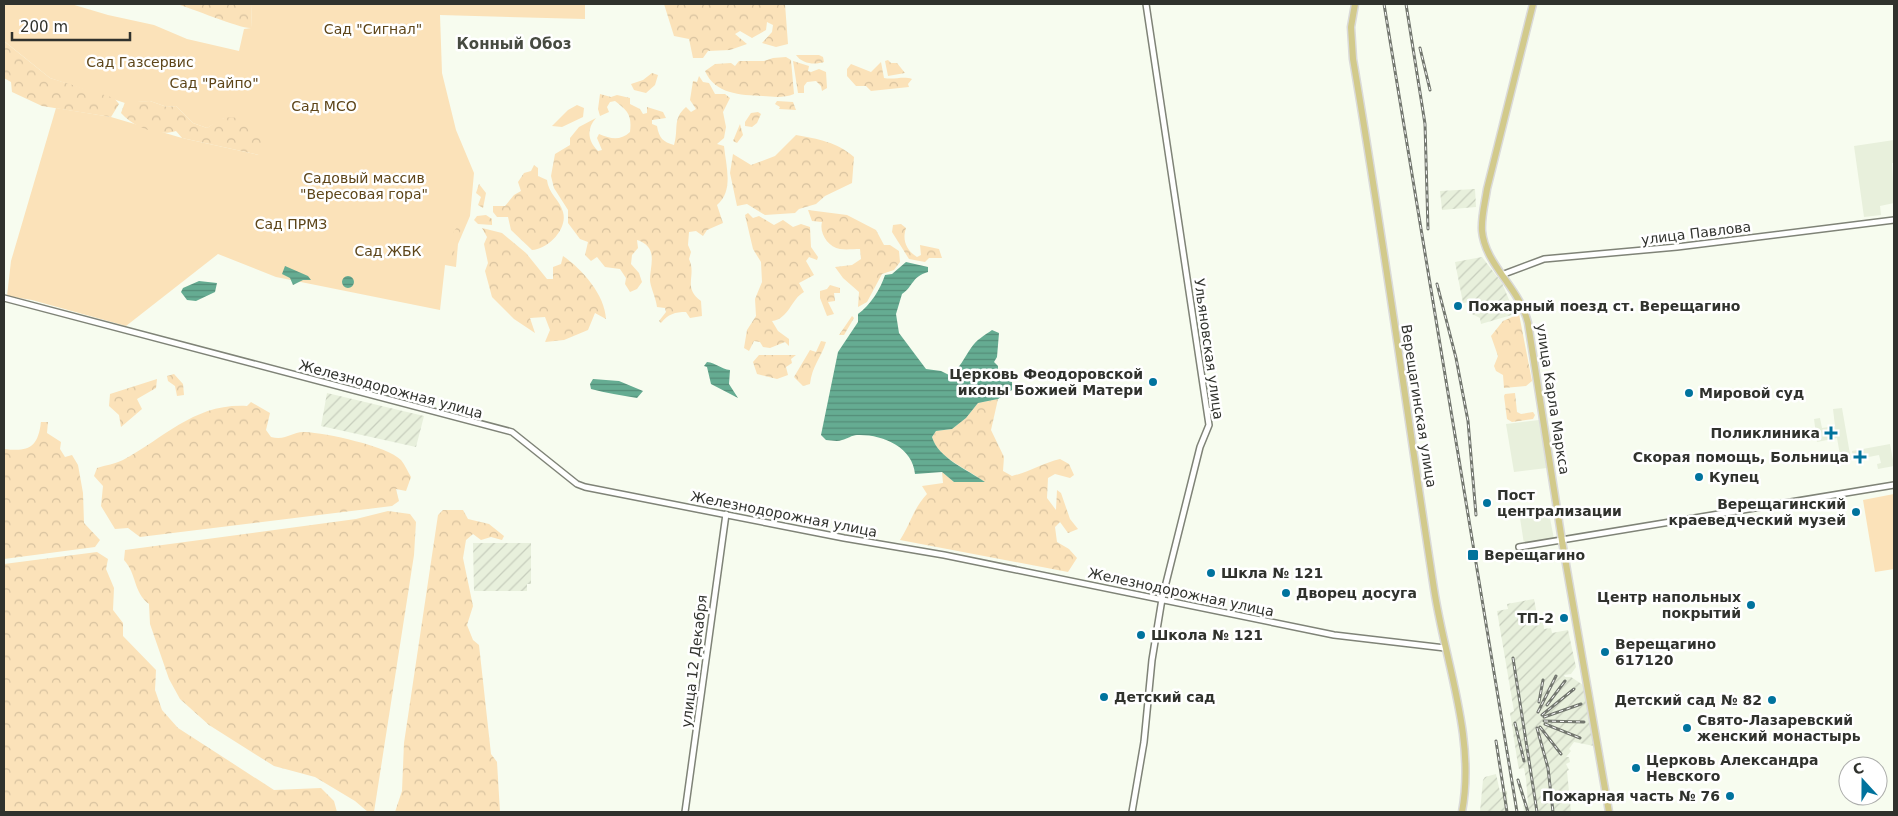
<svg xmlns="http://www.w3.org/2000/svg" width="1898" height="816" font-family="'DejaVu Sans',sans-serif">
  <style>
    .built { fill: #e8f0dc }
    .industrial { fill: url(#industrial-furrows) }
    .green { fill: #fbe2b9 }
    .forest { fill: url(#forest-crowns) }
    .water { fill: url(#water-rules) }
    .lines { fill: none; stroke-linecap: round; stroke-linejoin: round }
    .minor-casing { stroke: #7f8377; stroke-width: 8 }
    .major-casing { stroke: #dadad9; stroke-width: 9 }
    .minor { stroke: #fff; stroke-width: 5 }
    .major { stroke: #d2ca8b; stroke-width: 6 }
    .rail-casing { stroke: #73776f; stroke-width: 3 }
    .rail { stroke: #fff; stroke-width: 1; stroke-dasharray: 4; stroke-linecap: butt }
    .poi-dot { fill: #00739d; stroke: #fff; stroke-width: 2 }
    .labels { text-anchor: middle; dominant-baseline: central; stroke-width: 5; stroke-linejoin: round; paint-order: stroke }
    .park-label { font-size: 14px; fill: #5d4519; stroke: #fff }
    .street-label { font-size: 14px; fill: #30322d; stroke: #fff }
    .poi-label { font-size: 14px; font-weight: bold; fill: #30322d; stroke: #fff; text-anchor: start }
    .neighbourhood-label { font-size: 15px; font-weight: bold; fill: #474b41; stroke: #fff }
  </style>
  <defs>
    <pattern id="industrial-furrows" width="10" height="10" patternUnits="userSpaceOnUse" patternTransform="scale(1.25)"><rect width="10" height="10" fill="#e8f0dc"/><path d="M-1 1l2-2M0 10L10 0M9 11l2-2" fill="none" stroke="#c7cebd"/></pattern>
    <pattern id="forest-crowns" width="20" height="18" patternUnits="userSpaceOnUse" patternTransform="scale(1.25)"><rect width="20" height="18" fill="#fbe2b9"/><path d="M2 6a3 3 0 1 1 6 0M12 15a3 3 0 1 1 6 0" fill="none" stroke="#d7c29f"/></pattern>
    <pattern id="water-rules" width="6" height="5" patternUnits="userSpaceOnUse" patternTransform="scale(1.25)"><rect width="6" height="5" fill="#65ac92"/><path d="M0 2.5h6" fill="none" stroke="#548d78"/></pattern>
  </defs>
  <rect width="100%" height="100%" fill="#f7fcef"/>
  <path class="built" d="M1894,140V163H1892L1894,203L1880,206L1881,215L1864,217L1854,146Z
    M1842,408L1851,460L1834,463L1833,456L1840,455L1837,438L1817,442L1814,419L1820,418L1822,428L1835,426L1833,409Z
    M1539,420L1547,468L1514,472L1506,424Z
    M1890,444L1894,466L1878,469L1877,464L1881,463L1879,455L1853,460L1852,451Z
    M1549,513L1554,539L1524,544L1520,518Z"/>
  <path class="industrial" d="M1475,189L1476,207L1442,210L1440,191Z
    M1482,257L1502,283L1515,314L1481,324L1480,318L1472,314L1471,302L1463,303L1455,262Z
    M327,393L424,416L416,447L321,426Z
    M473,543H531V584H527V591H474Z
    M1534,599L1538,620H1543L1544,629L1551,628L1552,633L1568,630L1576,667L1571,674L1564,675L1565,677H1571L1583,685L1592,724L1594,746L1574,742L1569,749L1571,751L1566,757H1569L1570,762L1566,764L1569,770L1567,771L1571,812H1524L1523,805L1528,803L1526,779L1524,768L1519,769L1518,765L1510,713L1514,711L1497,611L1508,609L1507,604Z
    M1496,774L1500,792L1507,791L1508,812H1480L1483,780L1485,777Z"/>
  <path class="green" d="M4,4H71L108,15L154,25L187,39L239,51L244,29L251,28L252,4H585V19L440,15L442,73L456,130L474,173L470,216L458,244L456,267L445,265L440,310L276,277L218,254L126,326L32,300L7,296L11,261L56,108L111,117L182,138L259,155L224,118L207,128L193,123L176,106L167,107L150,101L125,103L50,78L4,41Z
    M577,105L584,108L583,117L562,127L552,126L568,110Z
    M1894,494V569L1875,572L1863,500Z"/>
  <path class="forest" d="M177,4H252L251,28C241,29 191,8 177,4Z
    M664,4H785L788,44L776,47L762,43L772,32L773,25L767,22L766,30L752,38L740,31L735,34L747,44L730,50L708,51L703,58H693L689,39L674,36Z
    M5,42L50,78L114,98L119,104L111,117L42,106L12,92L11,82L4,78Z
    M796,55H819L823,57L824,62C815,65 802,64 796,55Z
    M786,57L791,60L794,94C784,98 774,97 763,96C740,95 715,94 705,71L715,64L731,63L735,66L739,61H764L773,58Z
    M888,60L891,63H897L905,73L888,76L885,61Z
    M793,61L809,66L808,71L811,72L819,69L826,72L827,88L822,91L821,86L816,81L807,82L804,86V93H798Z
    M881,62L884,78C894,80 903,76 912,79L908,84L909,87L871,91L866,86H856L847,76V69L851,64L871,72Z
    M652,73L658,75L655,85L646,93L634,90L631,84L643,80Z
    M699,76L703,82L709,83L715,94H725L730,98L723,112L726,127L724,138L717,144L724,146C726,166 734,191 717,205L723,223L707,230L703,236L696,231L689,232L688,245L691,252L689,259C697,276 682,287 701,301L702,316L690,318L686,312C675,312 668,314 661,323L659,321L666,312L665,308L657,307C656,298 650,286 650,280C650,265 659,247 637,240L638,248L632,255L631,264L639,273L642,282L637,289L630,292L625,284L626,278L620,269L605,267L597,257L591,261L585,255L588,242L580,239L568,223V210L554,188L551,176L555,154L570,145V138L579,127L596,118C586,129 588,141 598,151L602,150L597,138L599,134C611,139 620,141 630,132C632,115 628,111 615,101L610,102L607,107L609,112L600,116L598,109L600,94L611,97L617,95L630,98V104L640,109L643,114L647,113V107L663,112L666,118L652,120V124L657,126C659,138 663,142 674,145C679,129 672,119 686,107L691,112L696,109L690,100L693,81L697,82Z
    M150,101L167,107L176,106L193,123L207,128C212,125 219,119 224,118C236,115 258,122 264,133L262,141L264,148L259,155L182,138L176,131C159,137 133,127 121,113L125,102Z
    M777,101L793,102L796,110L779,109L780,107L775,104Z
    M758,112L761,114L757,123L752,127L745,126V122L751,113Z
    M740,124L743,135L737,143L733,141Z
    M796,135C818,139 837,142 854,157L852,183L825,196L816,204L799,209L795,213L765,215L747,204L737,206L730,173L733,154L751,165L775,156Z
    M534,165L538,168V176L547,180C548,193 560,200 563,212C568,229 548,249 532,250L511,230L508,217H497L493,212V206H505L514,195L521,191L518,182L524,173L531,171Z
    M479,184L486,193L483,208L478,205L481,197L476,193Z
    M808,210L847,215L876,230L884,245H890L899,251L900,262L894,270L882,274L867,302L858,307L859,292L843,278L835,267L852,265L861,259L860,249C854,249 846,250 840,249C828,247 819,233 822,222L812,221Z
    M748,213L753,218L759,216L774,225L783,220L793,227L801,224L810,227L811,247L818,257L817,260L809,257L806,261L814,275L799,283L804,292C791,299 789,319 772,321L778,331L789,339V346L785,342L770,348L763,347L760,342L754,341L749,351L744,348L747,330L756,316L755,299L762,282L761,262L753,249L745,215Z
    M486,215L492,219V225L478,224L474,220L477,216Z
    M901,224L906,228C902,240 906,250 917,257L921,255L920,245L939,249L942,258H929L925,262L909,259L892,232L893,225Z
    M459,226H464L455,239L454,258H450C450,246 448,234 459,226Z
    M482,228L502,233L526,253L547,279H553V267L561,264L563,256C582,269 605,295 606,319L595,313L588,330L564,340L545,342L550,330L545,317L530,318L535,333L514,319L492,297L485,271L488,263L484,244L487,237Z
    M830,285L840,288V293H834L835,301L828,302L834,314L827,316L820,298V291L827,289Z
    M1519,314L1532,381L1526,386L1504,388L1503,375L1496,371L1494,366L1498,356L1491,336L1503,321Z
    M852,316L854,318L844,335H839Z
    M821,341L826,342C821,358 812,366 810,384L803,386L794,377L810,350L816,352Z
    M759,355H796L791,359L792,363L786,367L788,375L777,379L757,374L753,362Z
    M174,374L183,384L184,395L177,396L175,386L168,381L167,376Z
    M157,379L156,388L137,399L142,409L121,427L119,415L109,406L110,394Z
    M1515,393L1517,412L1521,414L1533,412L1535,415L1533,419L1512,422L1507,419L1504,396L1505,394Z
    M998,399L991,430L1004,457L1003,471L1012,476C1029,472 1043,463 1060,459L1069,464L1074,475L1070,478L1055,474L1048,478L1047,498L1056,510L1057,490L1061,493L1070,519L1078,529L1068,533L1060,522L1055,527L1057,542L1069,549L1077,558L1068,572L900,540C911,523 913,509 927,494L922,486L943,483L942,472L954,482H984C968,468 938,459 932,437L936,431L952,429L966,418L978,403Z
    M251,402L270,413L266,430L271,437C287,441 292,431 305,432C326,433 387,446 401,460C405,465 408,472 411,477L406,491L396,489L399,501L392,506L140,537L128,528L115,529L101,506L103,486L94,476L97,468C106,465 115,464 123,460C166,437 195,403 247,406Z
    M41,422H48L47,433L61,442L60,449L65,457L72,455L78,465L83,493L84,523L100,540L95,547L4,559V449C28,452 38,448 41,422Z
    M443,510H463L468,519L489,524L504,536L502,540L491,537L481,540L473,534L466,540L463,558L473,606L467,625L473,640L479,645L491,754L497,762L500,812H395L402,791L404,743L438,515Z
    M388,511L410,514L416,522L414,555L374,812H368L355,801L315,777L274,766L209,725L180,699L169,679L150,624L149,604C133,592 137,574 124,560L125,550L356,519Z
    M97,552L108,559L106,569L114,588L113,610L123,623V636L156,670L155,690L162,710L178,728L274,790L321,788L334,801L337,812H4V564Z"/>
  <path class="water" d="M906,262L928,267V272C911,277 914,286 902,294L896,314L899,333L926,369L941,371L949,375C960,369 964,358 971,348C976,340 985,335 992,330L999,333L997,357L994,362L998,366V378L1012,382V390L998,399L978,403L966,418L952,429L936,431L932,437C938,458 968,470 985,482H954L942,472L915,474C913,447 882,434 857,435C852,435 847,439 842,440C837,442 831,440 826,440L821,435L838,352L858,322V314C870,306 881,288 885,275L892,274Z
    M285,266L308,276L311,280H303L293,285L290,278L282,274Z
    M342 282a6 6 0 1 1 12 0a6 6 0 1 1-12 0Z
    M199,281L217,283L215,292L196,301L187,300L181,292L183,288Z
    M707,362C716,363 721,369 730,370L729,384L738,398L711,384L707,367L704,366Z
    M593,379L619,381L643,391L637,398C621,395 606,393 591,389L590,384Z"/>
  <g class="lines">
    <g class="minor-casing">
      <path id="minor" d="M1504,274L1544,259L1677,247L1894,220
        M4,298L512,432L577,484L585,487L844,538L944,555L1334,635L1445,648
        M1519,547L1894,485
        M685,812L726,514
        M1132,812L1144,742L1152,660L1162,599L1200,447L1209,425L1146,4"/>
    </g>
    <g class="major-casing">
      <path id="major" d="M1355,4L1351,27L1353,59C1383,235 1407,413 1434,589C1445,662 1476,738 1462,812
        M1533,4L1487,189C1485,203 1481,217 1482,231C1485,265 1520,288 1528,323L1562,541L1609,812"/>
    </g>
    <use href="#minor" class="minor"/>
    <use href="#major" class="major"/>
    <g class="rail-casing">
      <path id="rail" d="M1384,4L1517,812
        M1406,4L1425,124L1428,229
        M1420,48L1430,90
        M1437,284L1456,358L1468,421L1476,515
        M1513,658L1537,812
        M1539,702L1543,680
        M1547,705L1565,681
        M1538,712L1556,676
        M1542,715L1574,689
        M1544,717L1581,704
        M1544,721L1584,722
        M1515,723L1524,761
        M1545,724L1580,738
        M1540,727L1561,754
        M1537,728L1548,768L1553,812
        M1496,741L1507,812
        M1518,780L1528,812"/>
    </g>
    <use href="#rail" class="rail"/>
  </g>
  <g class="poi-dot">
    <circle cx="1458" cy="306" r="5"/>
    <circle cx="1153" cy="382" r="5"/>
    <circle cx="1689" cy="393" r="5"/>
    <path d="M1828.5 425.5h5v5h5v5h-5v5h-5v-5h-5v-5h5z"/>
    <path d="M1857.5 449.5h5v5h5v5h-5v5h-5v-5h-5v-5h5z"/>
    <circle cx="1699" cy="477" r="5"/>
    <circle cx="1487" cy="503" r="5"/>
    <circle cx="1856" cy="512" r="5"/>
    <rect x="1467" y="549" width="12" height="12" rx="2.5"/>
    <circle cx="1211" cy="573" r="5"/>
    <circle cx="1286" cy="593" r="5"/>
    <circle cx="1751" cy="605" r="5"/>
    <circle cx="1564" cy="618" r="5"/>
    <circle cx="1141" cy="635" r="5"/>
    <circle cx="1605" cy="652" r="5"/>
    <circle cx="1104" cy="697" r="5"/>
    <circle cx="1772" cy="700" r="5"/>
    <circle cx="1687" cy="728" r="5"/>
    <circle cx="1636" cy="768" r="5"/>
    <circle cx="1730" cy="796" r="5"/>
  </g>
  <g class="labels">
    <g class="park-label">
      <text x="373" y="29">Сад "Сигнал"</text>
      <text x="140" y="62">Сад Газсервис</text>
      <text x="214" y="83">Сад "Райпо"</text>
      <text x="324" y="106">Сад МСО</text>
      <text x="364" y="178">Садовый массив<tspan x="364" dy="16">"Вересовая гора"</tspan></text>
      <text x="291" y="224">Сад ПРМЗ</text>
      <text x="388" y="251">Сад ЖБК</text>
    </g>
    <g class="street-label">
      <text transform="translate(1696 233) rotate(-7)">улица Павлова</text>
      <text transform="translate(1209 349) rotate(82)">Ульяновская улица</text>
      <text transform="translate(391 389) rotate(15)">Железнодорожная улица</text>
      <text transform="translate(1553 399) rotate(81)">улица Карла Маркса</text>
      <text transform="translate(1419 406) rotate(81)">Верещагинская улица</text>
      <text transform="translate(784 514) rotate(11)">Железнодорожная улица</text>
      <text transform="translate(1181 592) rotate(12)">Железнодорожная улица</text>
      <text transform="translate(694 661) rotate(-83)">улица 12 Декабря</text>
    </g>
    <g class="poi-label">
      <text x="1468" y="306">Пожарный поезд ст. Верещагино</text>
      <text x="1143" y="374" text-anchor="end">Церковь Феодоровской<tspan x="1143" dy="16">иконы Божией Матери</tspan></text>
      <text x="1699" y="393">Мировой суд</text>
      <text x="1820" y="433" text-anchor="end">Поликлиника</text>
      <text x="1849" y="457" text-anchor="end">Скорая помощь, Больница</text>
      <text x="1709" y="477">Купец</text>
      <text x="1497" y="495">Пост<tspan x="1497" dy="16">централизации</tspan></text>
      <text x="1846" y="504" text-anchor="end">Верещагинский<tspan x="1846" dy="16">краеведческий музей</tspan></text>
      <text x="1484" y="555">Верещагино</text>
      <text x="1221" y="573">Шкла № 121</text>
      <text x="1296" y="593">Дворец досуга</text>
      <text x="1741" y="597" text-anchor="end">Центр напольных<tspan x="1741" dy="16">покрытий</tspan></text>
      <text x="1554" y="618" text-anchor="end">ТП-2</text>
      <text x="1151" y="635">Школа № 121</text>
      <text x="1615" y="644">Верещагино<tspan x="1615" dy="16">617120</tspan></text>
      <text x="1114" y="697">Детский сад</text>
      <text x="1762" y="700" text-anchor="end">Детский сад № 82</text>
      <text x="1697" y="720">Свято-Лазаревский<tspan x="1697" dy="16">женский монастырь</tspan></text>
      <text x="1646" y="760">Церковь Александра<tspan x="1646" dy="16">Невского</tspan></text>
      <text x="1720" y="796" text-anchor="end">Пожарная часть № 76</text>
    </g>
    <g class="neighbourhood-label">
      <text x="514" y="44">Конный Обоз</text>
    </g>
  </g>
  <rect width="1898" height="816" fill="none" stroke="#30322d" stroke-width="10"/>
  <g transform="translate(1863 781) rotate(339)"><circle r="24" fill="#ffffff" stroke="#acadab"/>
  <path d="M0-4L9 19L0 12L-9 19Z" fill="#00739d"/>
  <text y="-8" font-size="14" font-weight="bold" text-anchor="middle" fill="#30322d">С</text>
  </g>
  <path d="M12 32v8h118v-8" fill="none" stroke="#30322d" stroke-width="2.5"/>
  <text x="20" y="32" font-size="15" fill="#30322d" stroke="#ffffff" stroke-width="4" paint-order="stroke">200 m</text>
</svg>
